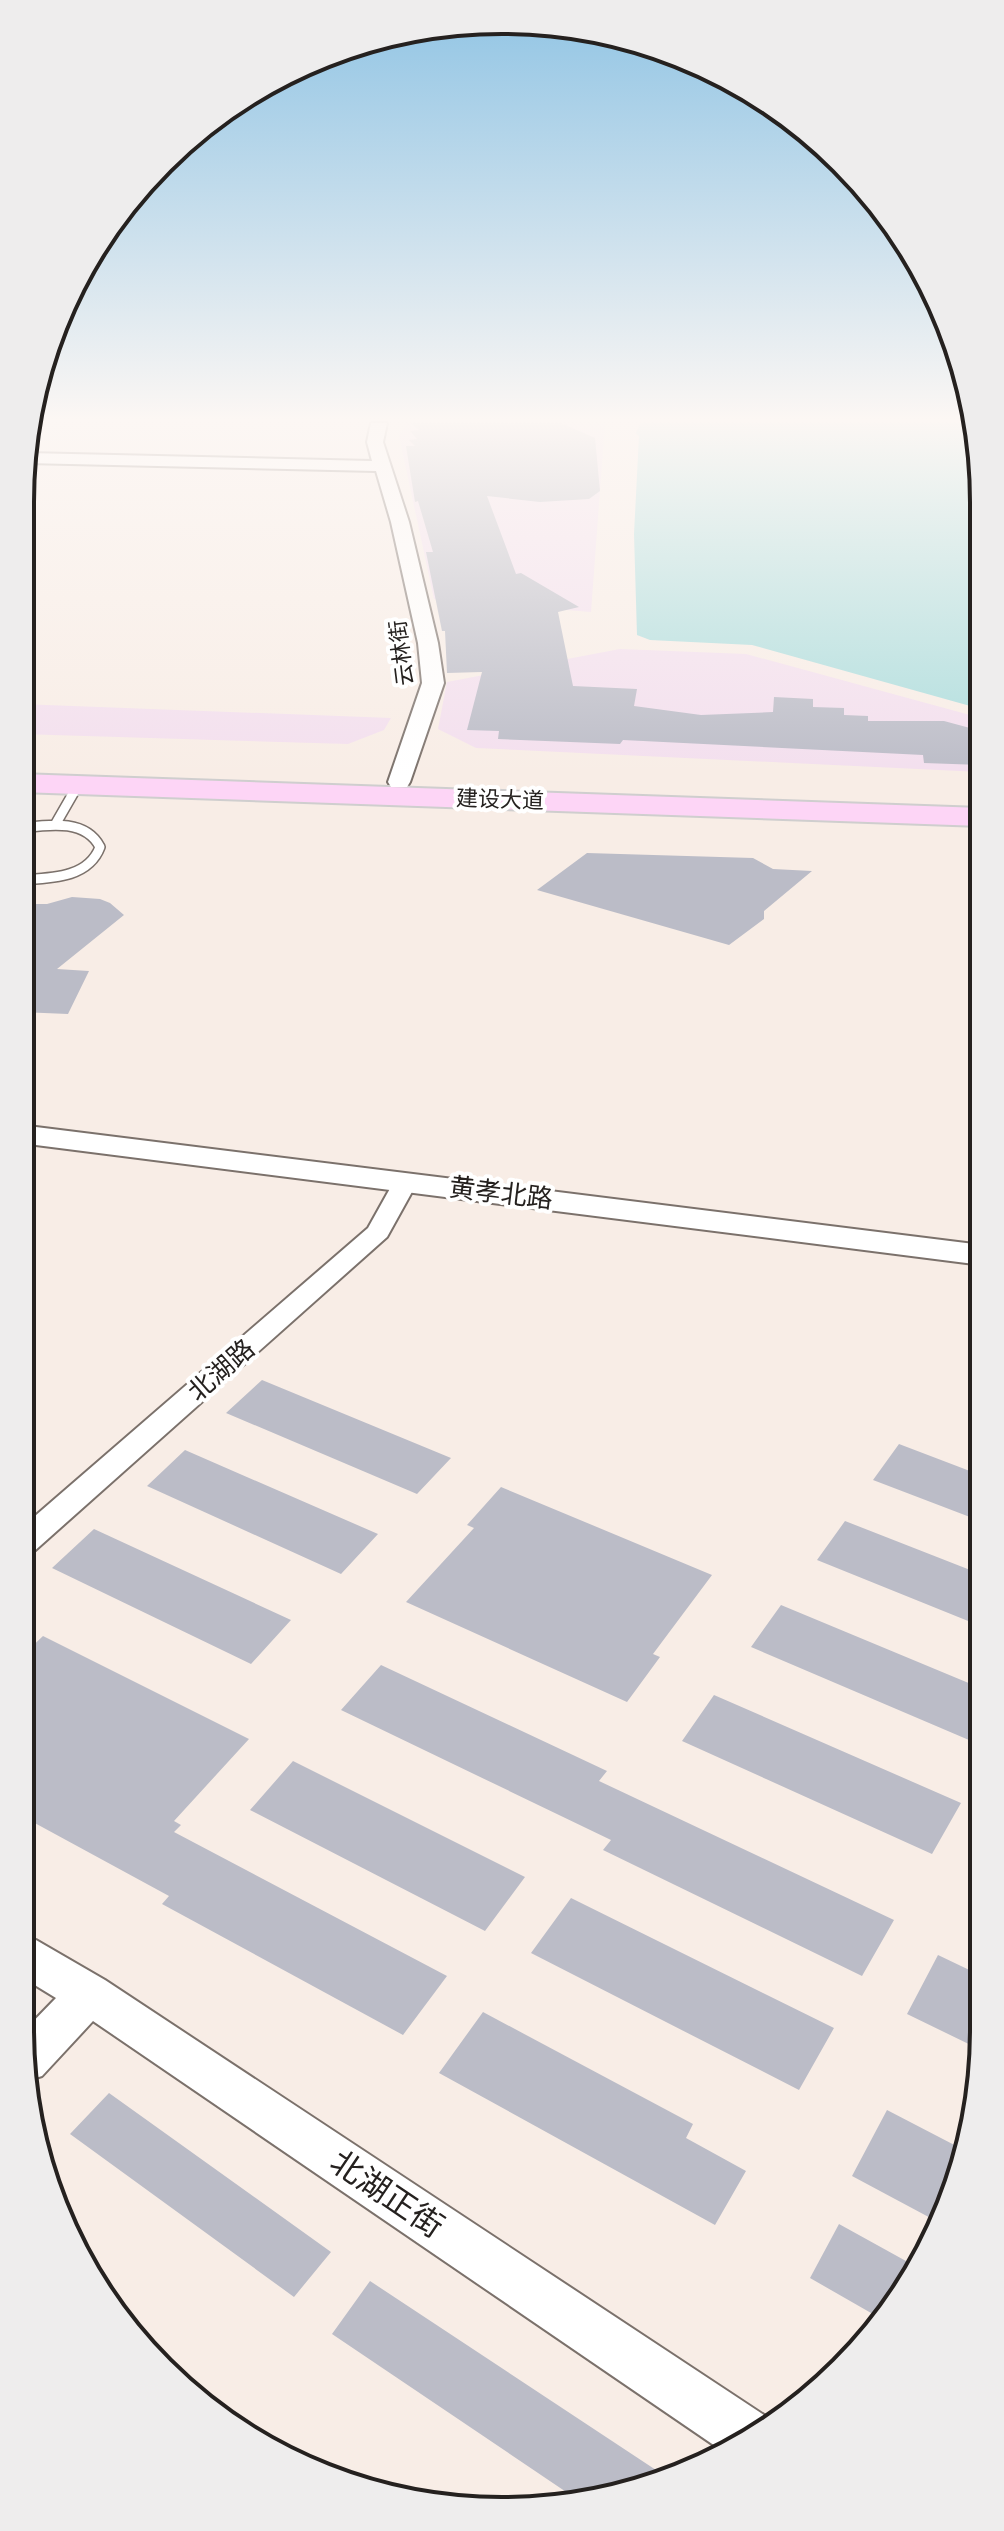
<svg xmlns="http://www.w3.org/2000/svg" width="1004" height="2531" font-family="'Space Grotesk','Noto Sans SC',sans-serif">
  <style>
    .commercial { fill: #f3dfee }
    .water { fill: #acdddd }
    .building { fill: #bbbcc7 }
    .lines { fill: none; stroke-linecap: round; stroke-linejoin: round }
    .service-casing { stroke: #7b716b; stroke-width: 12 }
    .minor-casing { stroke: #7b716b; stroke-width: 4 }
    .tertiary-casing { stroke: #7b716b; stroke-width: 4 }
    .primary-casing { stroke: #cfcece; stroke-width: 4 }
    .service { stroke: #fff; stroke-width: 9 }
    .minor { fill: #fff; fill-rule: evenodd }
    .tertiary { fill: #fff; fill-rule: evenodd }
    .primary { fill: #fdd5f6; fill-rule: evenodd }
    .labels { text-anchor: middle; dominant-baseline: central; stroke-width: 8; stroke-linejoin: round; paint-order: stroke }
    .far-street-label { font-size: 22px; fill: #25211f; stroke: #fff }
    .street-label { font-size: 26px; fill: #25211f; stroke: #fff }
    .near-street-label { font-size: 32px; fill: #25211f; stroke: #fff }
    .rim { fill: none; stroke: #25211f; stroke-width: 4 }
  </style>
  <rect width="100%" height="100%" fill="#f8ede6"/>
  <path class="commercial" d="M407,423H605L591,612L434,599L399,436Z
    M620,649L746,654L981,718V772L476,748L438,729L447,682Z
    M20,704L391,718L384,730L348,744L20,734Z"/>
  <path class="water" d="M640,423H975L980,439L981,709L752,645L650,640L637,635L634,534L639,436L636,433Z"/>
  <path class="building" d="M411,423H561L595,438L600,491L589,499L540,502L487,496L516,574L521,573L579,607L558,612L573,686L637,689L634,706L701,715L773,712L774,697L813,699V707L844,708V715L868,716V721H944L981,731V765L924,763L923,755L623,740L620,744L498,739L499,731L467,730L482,672L447,673L445,631H442L426,552H433L418,501L415,502L406,446H415L409,440L417,439L410,431L419,430Z
    M587,853L753,858L773,869L812,871L764,911V919L729,945L537,890Z
    M72,897L100,899L110,903L124,915L57,969L89,971L68,1014L20,1012V904H47Z
    M262,1380L451,1458L417,1494L226,1413Z
    M899,1444L983,1476V1522L873,1480Z
    M185,1450L378,1534L341,1574L147,1486Z
    M501,1487L712,1575L653,1654L660,1657L627,1702L406,1602L474,1528L467,1525Z
    M845,1521L983,1575V1627L817,1560Z
    M94,1529L291,1620L251,1664L52,1568Z
    M781,1605L983,1689V1746L751,1647Z
    M43,1636L249,1739L174,1821L181,1825L174,1832L447,1976L403,2035L162,1904L169,1896L20,1815V1658Z
    M381,1665L607,1771L599,1781L894,1920L862,1976L603,1850L611,1840L341,1710Z
    M714,1695L961,1803L932,1854L682,1741Z
    M293,1761L525,1877L485,1931L250,1810Z
    M571,1898L834,2028L799,2090L531,1953Z
    M938,1955L984,1977V2029L981,2050L907,2014Z
    M483,2012L693,2124L686,2138L746,2171L715,2225L439,2073Z
    M109,2093L331,2252L294,2297L70,2134Z
    M887,2110L964,2150L959,2184L938,2222L852,2176Z
    M839,2224L915,2266L885,2321L810,2278Z
    M370,2281L662,2474L596,2502H581L332,2334Z"/>
  <g class="lines">
    <g class="service-casing">
      <path id="service" d="M55,825L78,785
        M20,828C47,825 85,818 100,847C88,879 49,878 20,880"/>
    </g>
    <g class="minor-casing">
      <path id="minor" d="M406,1174L415,1176L418,1181L387,1237L31,1554L20,1557V1529L368,1228L397,1176Z"/>
    </g>
    <g class="tertiary-casing">
      <path id="tertiary" d="M371,423H387L383,442L409,522L438,643L444,683L410,782L407,787H391L388,782L422,683L418,643L391,522L376,471L26,463L28,453L372,461L367,442Z
        M20,1125L982,1245V1265L20,1143Z
        M20,1934L36,1940L105,1980L770,2419L773,2426L721,2450L93,2021L42,2076L29,2080L21,2034L56,1998L20,1976Z"/>
    </g>
    <g class="primary-casing">
      <path id="primary" d="M20,774L981,808V826L20,792Z"/>
    </g>
    <use href="#service" class="service"/>
    <use href="#minor" class="minor"/>
    <use href="#tertiary" class="tertiary"/>
    <use href="#primary" class="primary"/>
  </g>
  <linearGradient id="sky" x2="0" y2="1"><stop stop-color="#90c4e4"/><stop offset="0.54" stop-color="#fcf7f4"/><stop offset="1" stop-color="#fcf7f4" stop-opacity="0"/></linearGradient>
  <rect width="1004" height="777" fill="url(#sky)"/>
  <g class="labels">
    <g class="far-street-label">
      <text transform="translate(401 653) rotate(-97)">云林街</text>
      <text transform="translate(500 799) rotate(2)">建设大道</text>
    </g>
    <g class="street-label">
      <text transform="translate(501 1193) rotate(7)">黄孝北路</text>
      <text transform="translate(221 1370) rotate(-41)">北湖路</text>
    </g>
    <g class="near-street-label">
      <text transform="translate(387 2194) rotate(34)">北湖正街</text>
    </g>
  </g>
  <path d="M0 0H1004V2531H0ZM502 34H502A468 468 0 0 1 970 502V2029A468 468 0 0 1 502 2497H502A468 468 0 0 1 34 2029V502A468 468 0 0 1 502 34Z" fill="#eeeded" fill-rule="evenodd"/>
  <path class="rim" d="M502 34H502A468 468 0 0 1 970 502V2029A468 468 0 0 1 502 2497H502A468 468 0 0 1 34 2029V502A468 468 0 0 1 502 34Z"/>
</svg>
